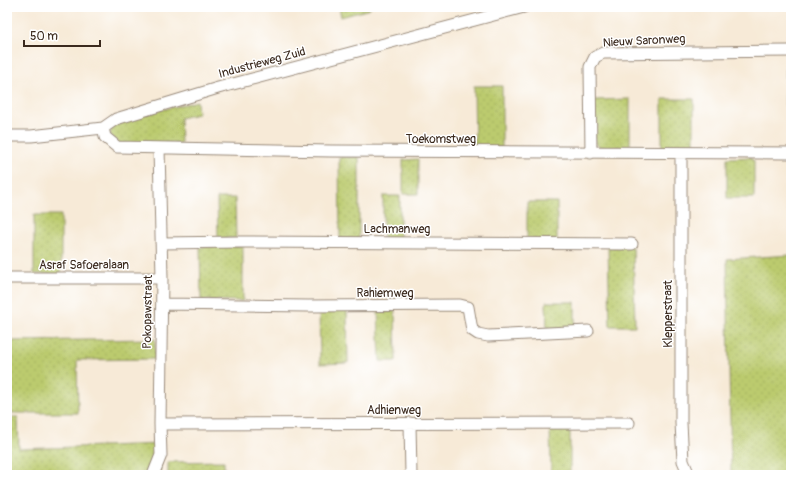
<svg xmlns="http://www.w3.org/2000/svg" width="798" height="482" font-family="Pangolin,sans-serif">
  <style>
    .grass { fill: url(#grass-dots); stroke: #7b7a46 }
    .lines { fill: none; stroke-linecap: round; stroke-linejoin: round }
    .minor-casing { stroke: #998a7a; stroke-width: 13 }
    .minor { stroke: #fff; stroke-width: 11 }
    .labels { text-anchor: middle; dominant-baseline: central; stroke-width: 3; stroke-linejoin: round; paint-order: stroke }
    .street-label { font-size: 12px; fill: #3b2a1e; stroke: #fff }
  </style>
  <defs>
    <pattern id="grass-dots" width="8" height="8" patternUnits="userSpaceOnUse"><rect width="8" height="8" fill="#bbcb6e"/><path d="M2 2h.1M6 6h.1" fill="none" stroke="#a2ae5f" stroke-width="1.8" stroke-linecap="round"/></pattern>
  </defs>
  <rect width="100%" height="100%" fill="#fff"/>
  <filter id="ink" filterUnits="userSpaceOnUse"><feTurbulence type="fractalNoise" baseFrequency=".025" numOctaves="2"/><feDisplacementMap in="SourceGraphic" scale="8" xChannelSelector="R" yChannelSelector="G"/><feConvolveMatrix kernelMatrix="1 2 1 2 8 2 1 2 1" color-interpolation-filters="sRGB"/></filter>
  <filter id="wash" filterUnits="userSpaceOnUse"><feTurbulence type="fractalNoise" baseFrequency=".012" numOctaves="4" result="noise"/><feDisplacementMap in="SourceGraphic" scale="16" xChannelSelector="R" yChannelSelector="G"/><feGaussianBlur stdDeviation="0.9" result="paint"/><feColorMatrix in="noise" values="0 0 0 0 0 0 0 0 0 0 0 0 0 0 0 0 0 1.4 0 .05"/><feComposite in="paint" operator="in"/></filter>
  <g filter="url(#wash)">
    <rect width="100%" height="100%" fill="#f7ead7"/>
    <path class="grass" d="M339,7H370V9L341,17Z
      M786,54H791V106H785Z
      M474,86H502V148H475Z
      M630,99V147L602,148L598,146L595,142L593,100Z
      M662,99H694V148L662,149Z
      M197,101L198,114L180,118L181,143L121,144L111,137C110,134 110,131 112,128C122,117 180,106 197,101Z
      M339,157H359V239H340Z
      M751,157L754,161V198H727V158Z
      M418,159V194H403V160Z
      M383,196H400V239H383Z
      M217,198H235L236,238H218Z
      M527,202H557V240H527Z
      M34,215H61V274H34Z
      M243,246V301L201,300L200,247Z
      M608,247H633L635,326H610Z
      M791,255V475H731L727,259Z
      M546,302H575V329H547Z
      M319,309H347L348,363L320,364Z
      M395,311L396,361H380L378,312Z
      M155,339V359L77,360L78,413H7V341Z
      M7,417H18L19,449L160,444V475H7Z
      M550,425H570V475H551Z
      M224,461V475H166L168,474V462Z"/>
  </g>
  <g filter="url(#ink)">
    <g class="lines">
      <g class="minor-casing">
        <path id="minor" d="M103,128L105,137L117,147L331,151L791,153
          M7,136H31L103,128L116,119L218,88L524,7
          M591,153L590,67L595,57L603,53L791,51
          M681,153V423L683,461L689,475
          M161,243L239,242L632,244
          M7,278H162
          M162,304L308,306L460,305L468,307L472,330L478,334L488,336L588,331
          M410,423L411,475
          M160,424L629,423
          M153,475L161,455L160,424L162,278L159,148"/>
      </g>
      <use href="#minor" class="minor"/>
    </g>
  </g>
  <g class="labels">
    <g class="street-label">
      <text transform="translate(644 41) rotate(-3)">Nieuw Saronweg</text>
      <text transform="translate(262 63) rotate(-15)">Industrieweg Zuid</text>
      <text x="441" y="139">Toekomstweg</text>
      <text x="397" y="229">Lachmanweg</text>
      <text x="84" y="265">Asraf Safoeralaan</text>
      <text x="385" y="293">Rahiemweg</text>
      <text transform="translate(148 312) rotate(-89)">Pokopawstraat</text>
      <text transform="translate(668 314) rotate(-90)">Klepperstraat</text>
      <text x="394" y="410">Adhienweg</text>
    </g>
  </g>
  <rect width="798" height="482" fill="none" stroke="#fff" stroke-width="24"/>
  <path d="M24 40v6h76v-6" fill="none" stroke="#3b2a1e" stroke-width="2"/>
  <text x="30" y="40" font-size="12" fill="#3b2a1e" stroke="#ffffff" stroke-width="3" paint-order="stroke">50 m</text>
</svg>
